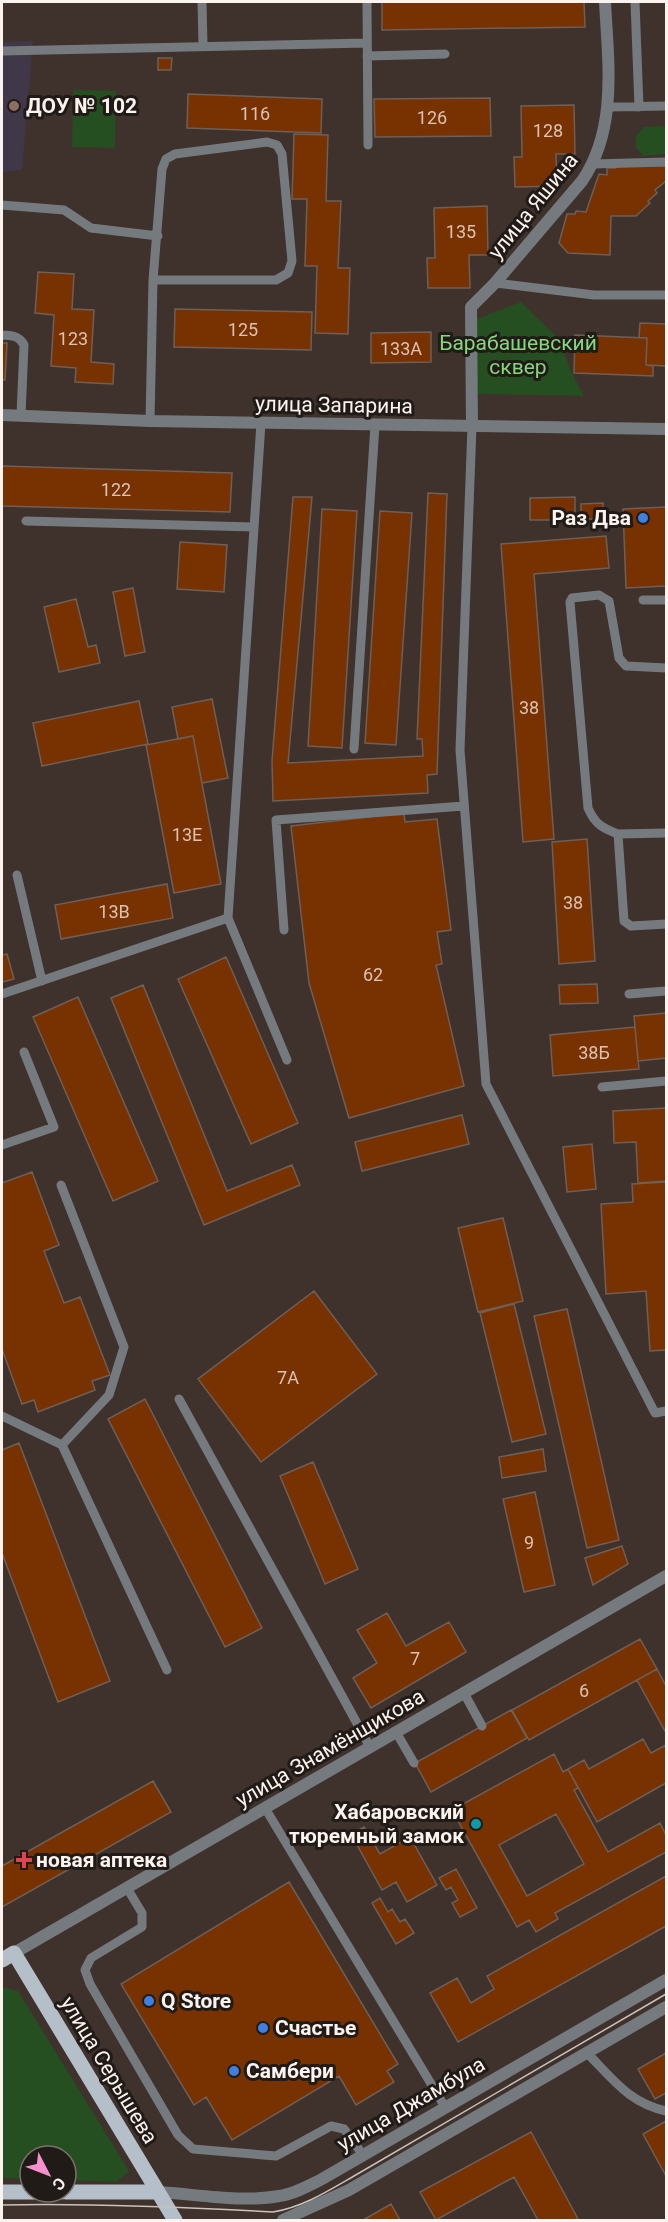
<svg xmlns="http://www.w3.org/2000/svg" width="668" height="2222" font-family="Roboto,sans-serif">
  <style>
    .education { fill: #403849 }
    .green { fill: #254e21 }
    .building { fill: #783100; stroke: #6e5f57; stroke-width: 1.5; fill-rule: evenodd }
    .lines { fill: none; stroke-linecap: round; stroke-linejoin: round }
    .service { stroke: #757a7f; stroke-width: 9 }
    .minor { stroke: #757a7f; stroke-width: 12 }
    .tertiary { stroke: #757a7f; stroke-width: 12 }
    .primary { stroke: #b4bfc9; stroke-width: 15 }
    .tram { stroke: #cbc1bc; stroke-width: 1.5 }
    .education-dot { fill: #8d6e63; stroke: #211b18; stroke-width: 2 }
    .shop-dot { fill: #3f7fe0; stroke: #211b18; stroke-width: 2 }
    .culture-dot { fill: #0f9aa8; stroke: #211b18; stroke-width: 2 }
    .health-dot { fill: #e0444e; stroke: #211b18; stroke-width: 2 }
    .labels { text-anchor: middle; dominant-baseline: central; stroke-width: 6; stroke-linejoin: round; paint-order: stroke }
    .number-label { font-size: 18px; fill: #dbc2b3 }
    .poi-label { font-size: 21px; font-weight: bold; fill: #fcf3ef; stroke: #211b18; text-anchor: start }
    .street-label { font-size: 21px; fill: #fcf3ef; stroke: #211b18 }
    .park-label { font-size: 21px; fill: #86d67e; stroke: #211b18 }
  </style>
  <rect width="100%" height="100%" fill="#3f312b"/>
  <path class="education" d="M33,41L22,170L2,172V42Z"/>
  <path class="green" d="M73,90L116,91L115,148L72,147Z
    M666,126V154L643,156L636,148V136L644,127Z
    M521,302L559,339L571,371L584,396L477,394V319Z
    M2,1987L18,1991L129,2171L117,2182L66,2180V2156H30V2179L2,2178Z"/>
  <path class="building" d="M382,2H584L585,27L382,30Z
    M158,58H172L171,70H158Z
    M188,94L322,99L321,133L187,128Z
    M490,98L491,136L375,137L374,99Z
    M574,105L575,154H556L557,186L515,187L514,157H522L521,106Z
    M294,134L328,135L326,201H341L338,268H350L348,334L315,333L317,266H305L307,199H292Z
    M615,165L666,166V181L655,190L657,193L648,201L650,203L636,216H611L610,255L568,253L559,243L567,214H575L576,211L586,212L599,174L607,175V168H615Z
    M487,206L488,255H469L470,288H428L427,258H435L434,208Z
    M38,272L74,274L72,309L94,310L91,362L114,364L113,384L75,382L76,368L51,366L54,315L35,313Z
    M175,309L312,312L311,350L174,347Z
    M640,323L666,324V366L646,365L647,338H639Z
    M431,332V362L371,363V333Z
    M575,335L647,338L646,365L653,366V376L574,373Z
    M2,343H7L5,380H2Z
    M2,466L232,473L230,512L2,506Z
    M428,493L447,494L437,774L427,775L428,793L273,801L272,761L293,497H312L288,763L423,756L422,739H417Z
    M575,497V520H530V498Z
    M603,503V519H581V504Z
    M666,507V586L626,588L623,509Z
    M322,509L357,511L342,748L308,746Z
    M380,511L412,513L396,745L365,743Z
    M606,536L609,568L534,574L554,839L523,842L501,544Z
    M180,542L227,545L224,592L177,589Z
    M133,588L145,652L125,656L113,592Z
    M76,599L88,647L96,645L100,663L59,672L44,607Z
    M212,699L228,778L202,783L193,736L178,739L172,707Z
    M139,701L148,744L42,766L33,723Z
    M193,736L221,884L174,893L146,745Z
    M404,813L405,822L437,819L451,930L437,932L442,964L436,965L464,1086L349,1118L309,983L291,826Z
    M587,839L595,961L559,964L552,842Z
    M167,884L173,918L61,939L55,905Z
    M7,954L14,979L2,982V955Z
    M226,957L298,1123L251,1144L178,979Z
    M597,984L598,1003L560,1004L559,985Z
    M143,985L227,1191L292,1165L300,1185L204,1225L111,998Z
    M78,997L158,1181L113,1201L33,1017Z
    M666,1013V1058L638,1061L634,1016Z
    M635,1027L639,1069L553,1076L550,1035Z
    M666,1108V1181L638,1183L636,1142L614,1143L613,1111Z
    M462,1115L469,1144L362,1171L355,1142Z
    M592,1144L596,1189L567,1192L563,1147Z
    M32,1172L59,1245L44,1251L64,1303L80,1297L110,1375L92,1381L95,1390L38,1412L34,1400L22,1404L2,1349V1183Z
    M666,1182V1350L650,1351L646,1291L606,1294L601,1204L633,1202L632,1184Z
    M503,1218L523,1301L478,1312L458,1228Z
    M314,1291L377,1374L261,1462L198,1379Z
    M514,1304L546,1434L512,1442L480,1313Z
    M567,1309L619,1540L587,1548L534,1316Z
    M145,1399L262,1628L225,1647L108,1419Z
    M19,1443L110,1681L58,1702L2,1553V1450Z
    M543,1449L546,1471L502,1478L499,1457Z
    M313,1462L358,1569L325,1584L280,1476Z
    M535,1492L555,1585L524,1592L503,1499Z
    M622,1546L628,1564L593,1585L585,1558Z
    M387,1613L406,1646L449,1622L466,1652L371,1708L353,1678L377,1663L357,1630Z
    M640,1639L657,1669L529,1740L512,1710Z
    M657,1669L666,1686V1733L637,1680Z
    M511,1710L527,1738L431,1792L415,1763Z
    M643,1739L651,1753L666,1745V1783L597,1822L568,1769L584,1760L589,1769Z
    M554,1754L563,1772L568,1769L578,1788L574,1790L608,1852L660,1823L666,1835V1852L555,1913L558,1919L536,1932L529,1920L517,1927L452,1810ZM556,1814L584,1864L527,1896L499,1845Z
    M153,1781L171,1812L2,1907V1866Z
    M364,1827L380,1854L410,1837L437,1885L407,1902L396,1882L382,1890L351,1834Z
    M456,1869L477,1908L460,1917L452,1903L458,1900L451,1887L446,1890L439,1878Z
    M666,1876V1926L458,2042L430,1993L457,1978L471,2003L494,1989L487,1976Z
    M289,1882L398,2064L387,2071L394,2082L356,2105L339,2076L232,2140L206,2097L194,2105L121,1984Z
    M380,1898L388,1912L392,1909L400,1922L405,1919L414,1933L396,1944L372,1903Z
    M666,2053V2093L655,2099L638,2069Z
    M666,2121V2176L643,2134Z
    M531,2132L578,2219L574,2220H538L514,2177L436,2220L420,2192Z
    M391,2204L400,2220H363Z"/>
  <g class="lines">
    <path class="service" d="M202,2L203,46
      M367,2L368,145
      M635,2L639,107
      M2,51L367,43
      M367,56L445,54
      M608,107L666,106
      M594,164L666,162
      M2,205L64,210L91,228L158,236
      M495,283L594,295H666
      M2,335C11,336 19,335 24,345L21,415
      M150,421L153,280L162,169L166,159L175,154L267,142L277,145L282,154L292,261L288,273L276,280H153
      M472,426L460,750L486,1084L655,1413L666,1411
      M26,521L254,527
      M643,600H666
      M666,668L626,666L619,658L609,601L599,595L572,598L570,602L588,808C595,824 602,828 618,834L624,921L631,926L666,924
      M354,749L375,425
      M618,834L666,833
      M17,875L42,981
      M228,918L287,1060
      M284,930L276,820L464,806
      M2,994L228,918L261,423
      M629,994L666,991
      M602,1087L666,1081
      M2,1145L54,1127L24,1052
      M61,1185L124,1347L109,1395L62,1445
      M179,1399L370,1747
      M2,1416L62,1445L167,1670
      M464,1693L482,1726
      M396,1732L414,1763
      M265,1808L445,2107
      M127,1888L142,1913V1927L91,1958L85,1970L90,1984L178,2135L193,2149L276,2156L331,2126L344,2129L363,2155
      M587,2053C613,2079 629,2103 666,2111"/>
    <path class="minor" d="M472,426L471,307L495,283L582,181C618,128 608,62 605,2
      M14,1953L666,1576"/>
    <path class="tertiary" d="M2,415L150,421L666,429
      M158,2192C195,2194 242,2203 279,2196C294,2194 308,2186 322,2179L666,1980
      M283,2220L349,2190L666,2007"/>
    <path class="primary" d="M2,1960L14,1953L175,2220
      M2,2192H61
      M66,2192H158"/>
    <path class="tram" d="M2,2205C92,2203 182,2207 273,2212C303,2207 328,2191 354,2176L666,1994"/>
  </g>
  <circle class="education-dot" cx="14" cy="106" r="6"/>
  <g class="shop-dot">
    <circle cx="643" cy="518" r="6"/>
    <circle cx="149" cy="2001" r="6"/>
    <circle cx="263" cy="2028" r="6"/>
    <circle cx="234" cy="2071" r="6"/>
  </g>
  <circle class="culture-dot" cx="476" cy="1824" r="6"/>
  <path class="health-dot" d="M21 1851h6v6h6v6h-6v6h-6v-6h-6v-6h6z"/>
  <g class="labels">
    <g class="number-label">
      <text x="255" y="113">116</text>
      <text x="432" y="117">126</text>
      <text x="548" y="130">128</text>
      <text x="461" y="231">135</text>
      <text x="243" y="329">125</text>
      <text x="73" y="338">123</text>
      <text x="401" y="348">133А</text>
      <text x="116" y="489">122</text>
      <text x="529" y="707">38</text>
      <text x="187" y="834">13Е</text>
      <text x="573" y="902">38</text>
      <text x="114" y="911">13В</text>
      <text x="373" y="974">62</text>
      <text x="594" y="1052">38Б</text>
      <text x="288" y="1377">7А</text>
      <text x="529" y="1542">9</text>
      <text x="415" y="1658">7</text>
      <text x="584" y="1690">6</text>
    </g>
    <g class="poi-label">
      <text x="26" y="106">ДОУ № 102</text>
      <text x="631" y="518" text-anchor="end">Раз Два</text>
      <text x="464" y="1812" text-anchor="end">Хабаровский<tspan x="464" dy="24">тюремный замок</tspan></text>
      <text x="36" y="1860">новая аптека</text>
      <text x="161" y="2001">Q Store</text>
      <text x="275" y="2028">Счастье</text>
      <text x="246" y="2071">Самбери</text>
    </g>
    <g class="street-label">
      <text transform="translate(533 206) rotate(-51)">улица Яшина</text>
      <text transform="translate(334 405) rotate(1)">улица Запарина</text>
      <text transform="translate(330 1748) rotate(-30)">улица Знамёнщикова</text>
      <text transform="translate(109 2070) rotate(59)">улица Серышева</text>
      <text transform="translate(411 2104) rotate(-30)">улица Джамбула</text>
    </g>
    <g class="park-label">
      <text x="518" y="343">Барабашевский<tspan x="518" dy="24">сквер</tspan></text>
    </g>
  </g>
  <rect width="668" height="2222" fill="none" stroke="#fcf3ef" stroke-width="6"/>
  <g transform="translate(48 2174) rotate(132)"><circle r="28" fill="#211b18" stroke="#79716e" stroke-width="1.5"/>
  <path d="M0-4.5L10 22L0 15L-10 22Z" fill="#f690cf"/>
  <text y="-9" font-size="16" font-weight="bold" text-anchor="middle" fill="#fcf3ef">С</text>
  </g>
</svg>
